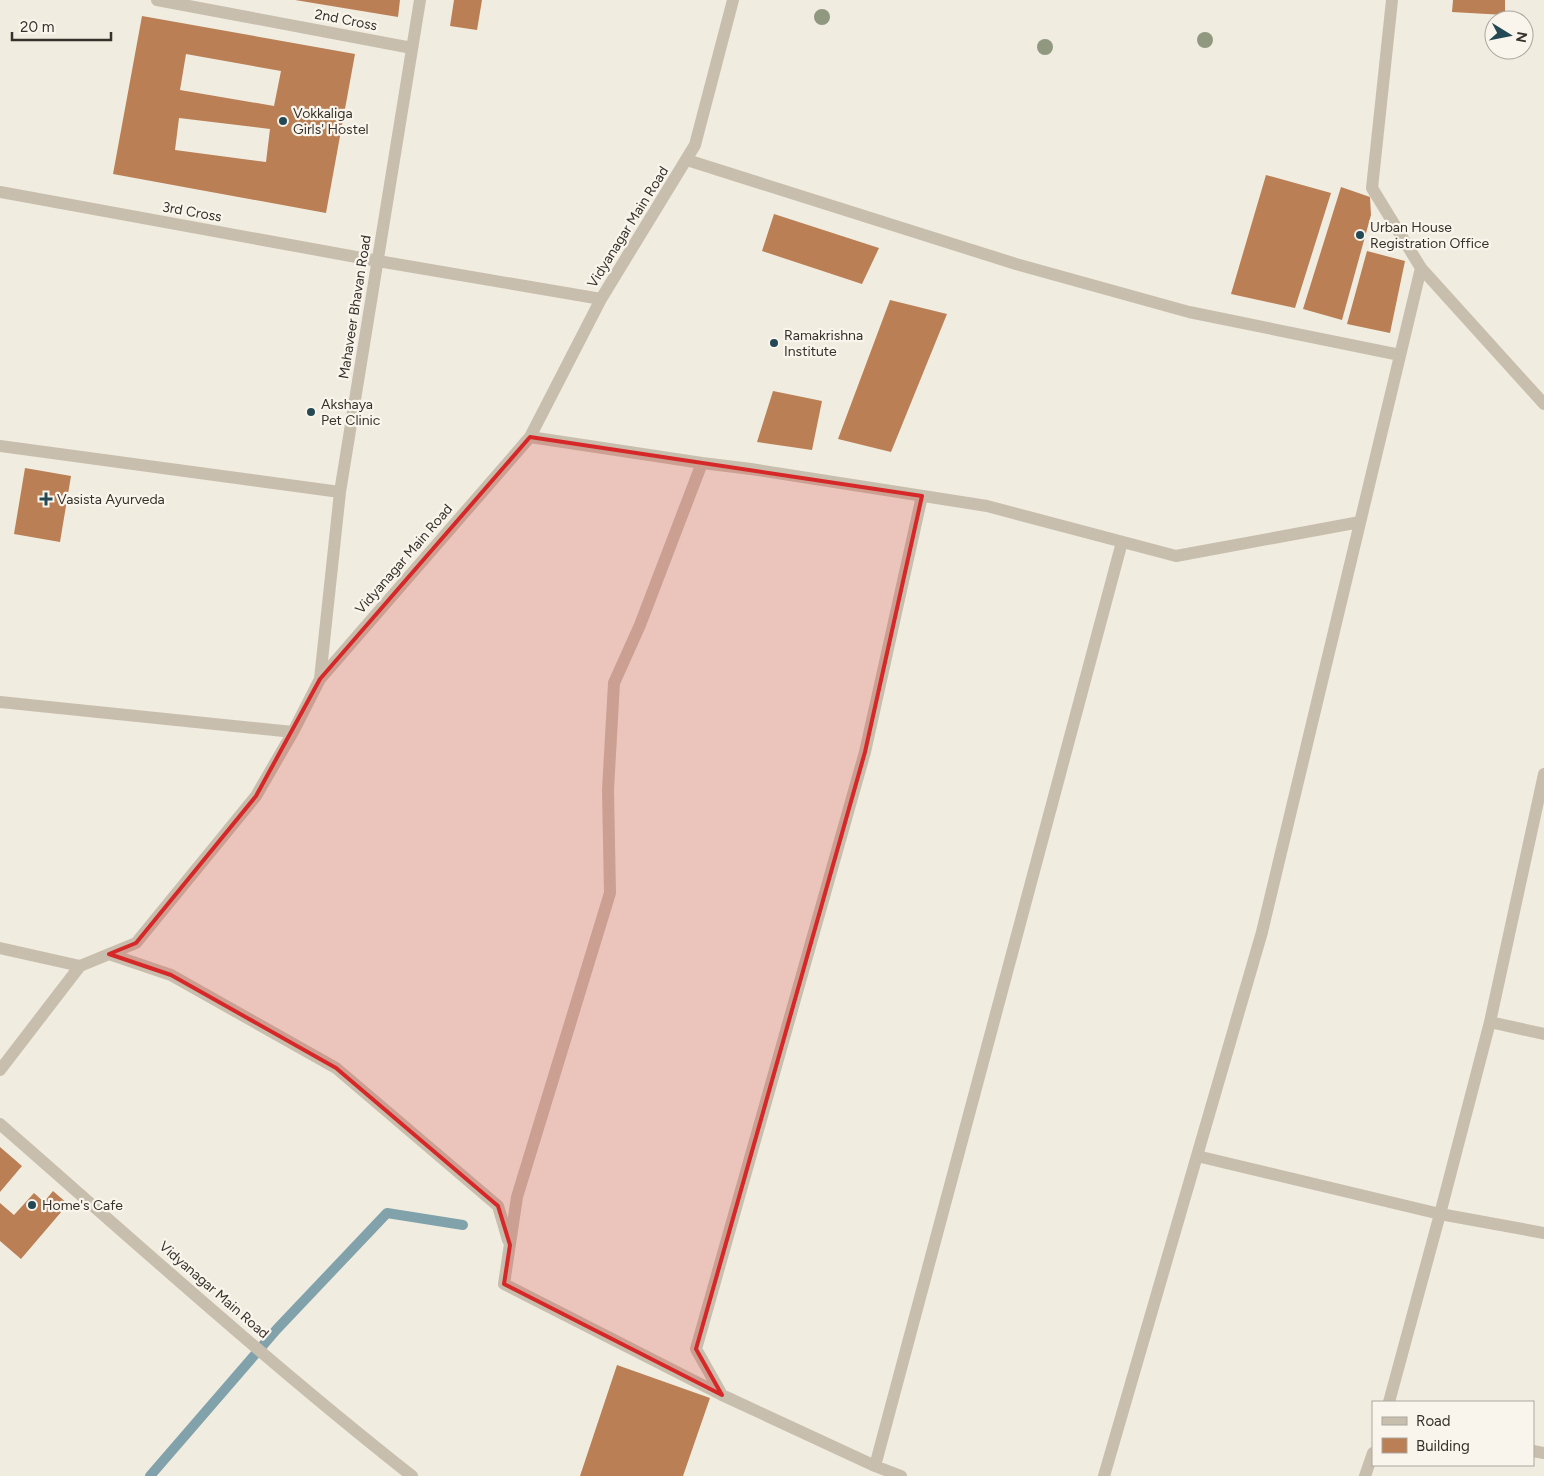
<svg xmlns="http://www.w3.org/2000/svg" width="1544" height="1476" font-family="Figtree,sans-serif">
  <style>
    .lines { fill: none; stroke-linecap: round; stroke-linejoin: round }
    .stream { stroke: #81a2ab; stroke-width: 10 }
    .building { fill: #ba7f54; fill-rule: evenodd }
    .minor { stroke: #c8bead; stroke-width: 12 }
    .tree { fill: #909880 }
    .marked { fill: #d62828; fill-opacity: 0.2; stroke: #d62828; stroke-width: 4; stroke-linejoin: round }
    .poi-dot { fill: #244854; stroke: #f9f5ec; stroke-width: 2 }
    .labels { text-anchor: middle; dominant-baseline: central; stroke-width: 4.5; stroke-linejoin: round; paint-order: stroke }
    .street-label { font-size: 14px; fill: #37312b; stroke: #f9f5ec }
    .poi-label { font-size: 14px; fill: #37312b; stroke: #f9f5ec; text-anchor: start }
  </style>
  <rect width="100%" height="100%" fill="#f1ece0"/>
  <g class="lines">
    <path class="stream" d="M150,1476L277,1329L387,1213L463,1225"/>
  </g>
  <path class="building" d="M295,0H400L398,17Z
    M454,0H482L477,30L450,26Z
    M1453,0H1505V15L1452,12Z
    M142,16L355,54L326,213L113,174ZM186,54L281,71L274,106L180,90ZM179,118L270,129L266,162L175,150Z
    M1266,175L1331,193L1295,308L1231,294Z
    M1341,187L1370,197L1371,215L1342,320L1303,309Z
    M774,214L879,248L862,284L762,251Z
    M1367,251L1405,261L1390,333L1347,324Z
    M890,300L947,314L891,452L838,439Z
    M773,391L822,401L812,450L757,442Z
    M25,468L71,476L60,542L14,534Z
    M0,1147L22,1166L0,1192Z
    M53,1191L68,1204L21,1259L0,1241V1203L14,1215L34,1193L44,1202Z
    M617,1365L710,1398L683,1476H580Z"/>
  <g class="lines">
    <path class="minor" d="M157,0L412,48
      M687,160L1016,264L1189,312L1400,355
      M0,192L378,261L601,299
      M1421,268L1544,404
      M530,437L702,463L751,469L987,506L1176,556L1360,522
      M0,446L340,492
      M702,463L640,625L614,683L608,790L610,893L517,1197L504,1284L722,1395
      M320,679L340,492L420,0
      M0,702L293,732
      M0,948L80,966
      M109,954L171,975L336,1068L498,1206L508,1240
      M1490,1022L1544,1034
      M0,1070L80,966L136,943L256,796L293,732L320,679L530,437L601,299L695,145L733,0
      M0,1124C136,1243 270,1364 412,1476
      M1197,1156L1440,1214L1544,1233
      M1389,1402L1440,1214L1490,1022L1544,774
      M1533,1451L1544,1453
      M875,1466L722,1395L696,1349L865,752L922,496
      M901,1476L875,1466L1122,542
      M1104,1476L1262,932L1421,268L1372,188L1392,0
      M1365,1476L1373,1453"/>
  </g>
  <g class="tree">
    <circle cx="822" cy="17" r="8"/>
    <circle cx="1205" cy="40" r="8"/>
    <circle cx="1045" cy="47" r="8"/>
  </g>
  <path class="marked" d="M530,437L922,496L865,752L696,1349L722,1395L504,1284L510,1245L498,1206L336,1068L171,975L109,954L136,943L256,796L320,679Z"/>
  <g class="poi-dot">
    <circle cx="283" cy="121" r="5"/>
    <circle cx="1360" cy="235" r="5"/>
    <circle cx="774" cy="343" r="5"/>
    <circle cx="311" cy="412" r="5"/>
    <path d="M43.5 491.5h5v5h5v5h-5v5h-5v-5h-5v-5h5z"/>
    <circle cx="32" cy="1205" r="5"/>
  </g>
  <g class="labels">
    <g class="street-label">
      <text transform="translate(346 20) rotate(11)">2nd Cross</text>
      <text transform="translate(192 212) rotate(10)">3rd Cross</text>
      <text transform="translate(628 227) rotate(-58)">Vidyanagar Main Road</text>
      <text transform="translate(355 307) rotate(-81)">Mahaveer Bhavan Road</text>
      <text transform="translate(404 559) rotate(-49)">Vidyanagar Main Road</text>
      <text transform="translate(214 1290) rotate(41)">Vidyanagar Main Road</text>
    </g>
    <g class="poi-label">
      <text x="293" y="113">Vokkaliga<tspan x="293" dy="16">Girls' Hostel</tspan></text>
      <text x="1370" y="227">Urban House<tspan x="1370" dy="16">Registration Office</tspan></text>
      <text x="784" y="335">Ramakrishna<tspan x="784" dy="16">Institute</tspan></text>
      <text x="321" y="404">Akshaya<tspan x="321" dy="16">Pet Clinic</tspan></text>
      <text x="57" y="499">Vasista Ayurveda</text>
      <text x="42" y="1205">Home's Cafe</text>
    </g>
  </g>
  <rect x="1372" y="1401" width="162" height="65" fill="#f9f5ec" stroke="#aba79f"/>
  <rect x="1382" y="1417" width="25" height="8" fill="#c8bead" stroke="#aba79f"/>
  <text x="1416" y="1426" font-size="15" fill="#37312b">Road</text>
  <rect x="1382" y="1438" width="25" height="15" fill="#ba7f54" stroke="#aba79f"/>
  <text x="1416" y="1451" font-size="15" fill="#37312b">Building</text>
  <g transform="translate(1509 35) rotate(100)"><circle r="24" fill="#f9f5ec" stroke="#aba79f"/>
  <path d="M0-4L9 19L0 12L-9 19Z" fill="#244854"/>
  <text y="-8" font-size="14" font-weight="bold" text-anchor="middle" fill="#37312b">N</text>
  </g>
  <path d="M12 32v8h99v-8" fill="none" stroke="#37312b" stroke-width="2.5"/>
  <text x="20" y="32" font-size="15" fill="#37312b" stroke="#f9f5ec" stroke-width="4" paint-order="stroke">20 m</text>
</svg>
